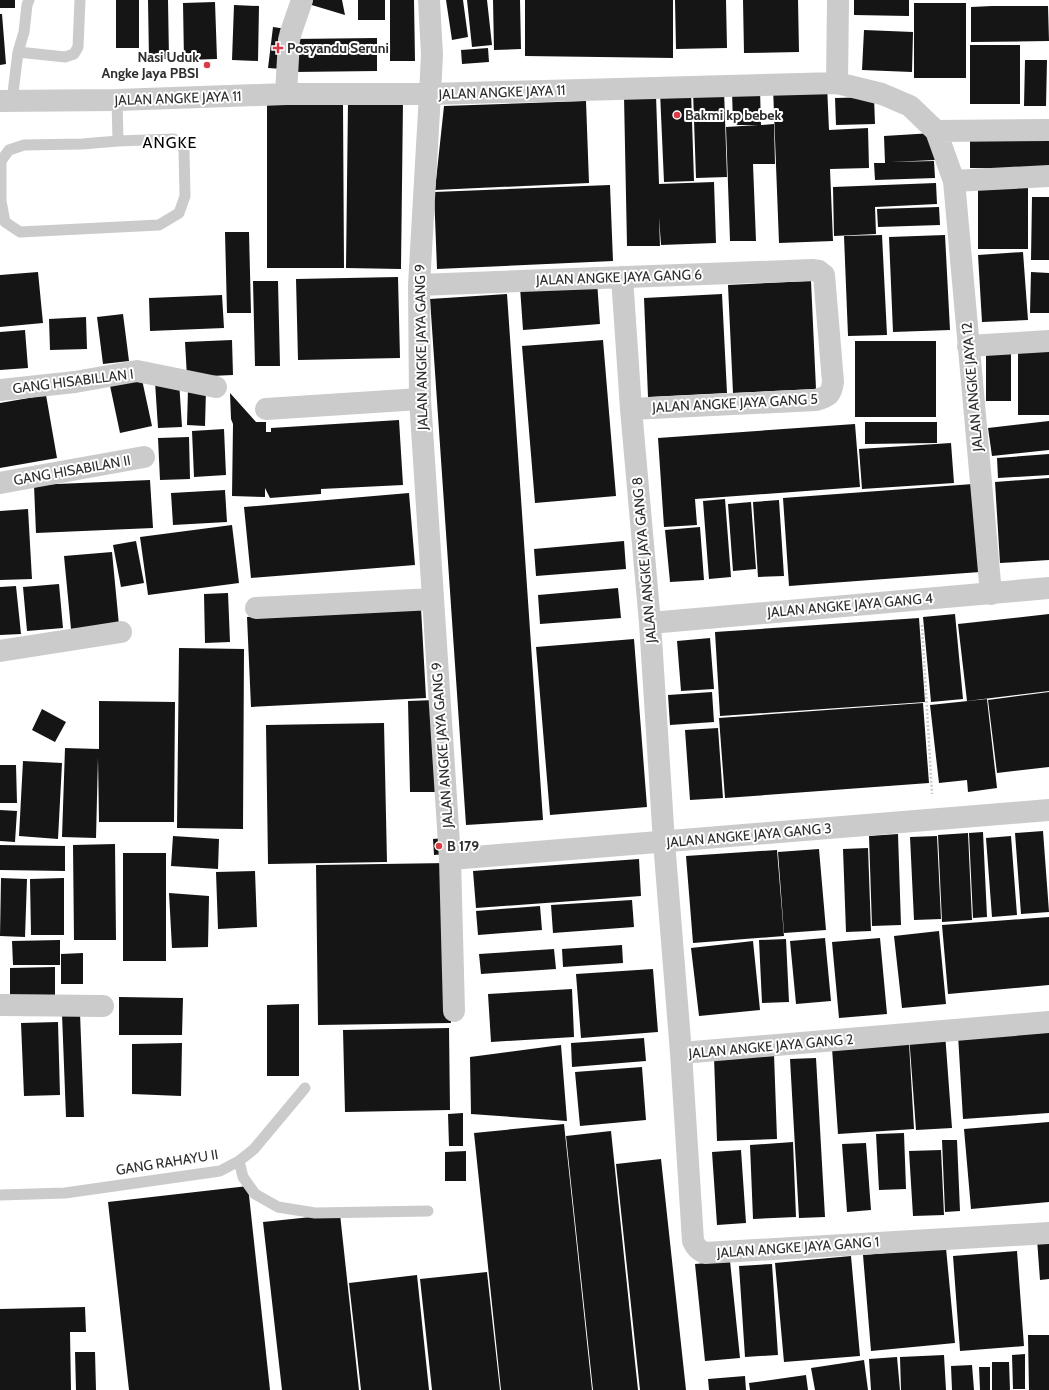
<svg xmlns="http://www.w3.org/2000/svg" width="1049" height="1390" font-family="Cabin,sans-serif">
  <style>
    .building { fill: #151515 }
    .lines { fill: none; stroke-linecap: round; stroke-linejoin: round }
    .path { stroke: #cbcbcb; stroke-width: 2.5; stroke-dasharray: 2 2; stroke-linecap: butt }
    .lane { stroke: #cbcbcb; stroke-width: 11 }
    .street { stroke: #cbcbcb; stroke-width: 22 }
    .poi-dot { fill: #da3b44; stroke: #fff; stroke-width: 1.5 }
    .labels { text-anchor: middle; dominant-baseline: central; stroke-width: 4; stroke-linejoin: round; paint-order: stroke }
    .poi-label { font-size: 14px; font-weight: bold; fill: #2e2e2e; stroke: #fff; text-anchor: start }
    .street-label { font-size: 14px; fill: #2e2e2e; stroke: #fff }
    .quarter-label { font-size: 16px; letter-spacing: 1px; fill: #000; stroke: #fff }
  </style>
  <rect width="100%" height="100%" fill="#fff"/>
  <path class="building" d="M0,0H15V8H0Z
    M116,0H139V48H116Z
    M148,0H168L169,59H149Z
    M306,0H342L345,15L305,3Z
    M358,0H385V20H358Z
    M390,0H414L415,61H390Z
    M446,0H463L468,37L452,40Z
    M467,0H487L492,45L472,47Z
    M493,0H520L521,49L494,50Z
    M525,0H673V58L525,56Z
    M675,0H726L727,48L676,49Z
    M743,0H798L799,52L744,53Z
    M854,0H909V16L854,15Z
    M215,2L217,59L184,60L183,3Z
    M914,3H966V78H914Z
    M234,5L259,6L258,61L232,60Z
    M992,6H1048L1049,41L971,42V7Z
    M0,14H2L6,64L0,65Z
    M273,27L287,29L282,69L268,68Z
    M864,30L913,32L912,72L862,70Z
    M377,38V71L293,72V39Z
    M970,45H1020V104H970Z
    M488,48L489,62L462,64L461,50Z
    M1025,60H1047L1046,106H1024Z
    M827,85L829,130L868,128L869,168L830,169L833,241L779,243L773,87Z
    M724,90L727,177L696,178L693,91Z
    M760,90L761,125L774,124L775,164H753L756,241H730L726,127L758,125H733L732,91Z
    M691,91L694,181L664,182L660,92Z
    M656,95L659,184L714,182L716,243L661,245L659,217L660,246H627L624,96Z
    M874,97L875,124L836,125L835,98Z
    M348,101H403L401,269L346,268Z
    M586,101L589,183L435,190L444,106Z
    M267,104H343L344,268H267Z
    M933,133L935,160L891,162L934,161L935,178L875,180L874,163H885L884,136Z
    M970,134L1049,137V169L970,168Z
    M936,183L937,204L875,207L876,234L834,236L833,187Z
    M610,185L613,261L437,269L434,192Z
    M978,185H1028V249H978Z
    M1032,197H1049V260H1031Z
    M939,207L940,225L878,227L877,209Z
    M225,232H249L251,313H227Z
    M882,235L887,335L848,336L844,236Z
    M945,235L950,330L893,332L889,237Z
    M1023,252L1028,320L982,322L978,255Z
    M38,272L43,323L0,327V275Z
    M1031,272L1049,273V313H1030Z
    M398,277L400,358L298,360L296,279Z
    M253,281H278L280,366H255Z
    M597,281L600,324L523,330L520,287Z
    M811,281L816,389L733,393L728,285Z
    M507,294L543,820L466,825L430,299Z
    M722,294L727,393L648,397L644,298Z
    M222,295L224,328L150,331L149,298Z
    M123,314L129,361L103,364L97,317Z
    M86,317L87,349L50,350L49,319Z
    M25,330L28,368L0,370V332Z
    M232,340L233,375L187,377L185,342Z
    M603,340L616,496L535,503L522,346Z
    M855,341H936V417H855Z
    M1049,351V415H1018V352Z
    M986,354H1011V401H986Z
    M141,375L152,426L120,433L109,381Z
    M179,381L182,427L158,428L155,382Z
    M188,389H206L205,426L187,425Z
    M230,393L256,422H266V432H271V428L399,420L403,485L321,489V494L270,498L265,488V497L232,496L233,424L231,419Z
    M46,395L57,458L0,468V403Z
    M1049,421V450L992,456L988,428Z
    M865,422H937V443L865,444Z
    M855,424L860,487L695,499L697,525L664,527L658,438Z
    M224,429L226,475L194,477L192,431Z
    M189,437L190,479L160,480L158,438Z
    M951,443L954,483L862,489L859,449Z
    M1049,454V475L998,478L997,458Z
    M1049,478V560L1000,563L995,482Z
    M150,480L153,528L36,533L34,485Z
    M973,484L980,572L789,586L783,498Z
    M225,490L227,522L173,525L171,493Z
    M409,493L415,565L251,578L244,507Z
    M725,499L731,577L709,579L703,501Z
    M779,500L784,576L758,577L753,502Z
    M751,502L756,569L733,571L728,504Z
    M28,509L32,579L0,580V511Z
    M232,525L239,583L148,595L140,537Z
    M700,527L704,580L670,582L665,530Z
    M136,541L144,583L121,587L113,545Z
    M624,541L626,569L536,576L534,549Z
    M112,552L119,625L71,629L64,556Z
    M59,584L63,628L27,631L23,587Z
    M16,586L21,634L0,635V587Z
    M618,588L621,618L540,624L538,595Z
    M228,593L230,642L205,643L204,594Z
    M421,608L426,698L251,707L247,617Z
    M955,614L963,699L931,702L923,617Z
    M1049,614V691L967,701L958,624Z
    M919,618L925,702L720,716L715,632Z
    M710,638L714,689L681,691L677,641Z
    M634,639L647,807L550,815L536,647Z
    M179,648L244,649L243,829L177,828Z
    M712,692L714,722L670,725L668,695Z
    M1049,692V767L997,773L988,700Z
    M987,699L997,788L968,792L967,780L939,783L930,705Z
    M436,700L437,792H410L408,701Z
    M99,701L175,702L174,822H99L98,757L96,838L62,837L65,748L99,749Z
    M923,703L929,783L725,798L719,718Z
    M42,709L66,722L55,742L32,730Z
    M384,723L387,862L268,864L266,725Z
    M718,728L723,798L690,800L685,730Z
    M23,761L62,763L58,839L19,836Z
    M0,765H16L17,803H0Z
    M0,810L17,811L15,842L0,841Z
    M1043,831L1049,912L1021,914L1015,833Z
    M983,832L987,917L973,918L969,833Z
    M968,833L972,920L942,922L938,835Z
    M898,834L901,925L872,926L869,836Z
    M173,836L219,839L218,869L171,866Z
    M937,836L941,919L914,920L910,837Z
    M1011,836L1017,915L992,917L986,838Z
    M444,838L445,854L434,855L433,839Z
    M115,844L116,940H74L73,845Z
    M0,845L65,846V871L0,870Z
    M868,848L871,931L846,932L843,849Z
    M819,849L826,930L784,933L778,852Z
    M777,850L784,936L693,943L686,856Z
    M123,853H166V961H123Z
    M639,859L641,896L476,908L473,871Z
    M448,863L451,1023L318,1025L316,865Z
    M255,871L257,927L218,929L216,872Z
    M1,878L27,879L25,937L0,936Z
    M64,878V935H31L30,879Z
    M169,893L209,896L208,947L172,948Z
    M632,900L634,927L553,933L551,905Z
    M540,906L542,930L478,935L476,911Z
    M1049,917V985L948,994L942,925Z
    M939,931L946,1004L902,1008L894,936Z
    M825,938L831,1001L796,1004L790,941Z
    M880,938L887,1014L839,1018L832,942Z
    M786,939L789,1002L762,1003L759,940Z
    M60,940V965H13L12,941Z
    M753,941L760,1010L699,1016L691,948Z
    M622,945L623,963L563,967L562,949Z
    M554,949L556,969L481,974L479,954Z
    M83,953V984H61V954Z
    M55,967V999H10V968Z
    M653,969L658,1032L581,1038L576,974Z
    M572,989L574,1037L491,1042L488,994Z
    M119,997L183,998L182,1035H119Z
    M299,1004V1076H267V1005Z
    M80,1013L84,1117H66L62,1014Z
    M58,1022L60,1095L24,1096L21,1023Z
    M449,1028L450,1110L345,1112L343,1030Z
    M1049,1029V1113L963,1119L958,1035Z
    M945,1033L952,1128L916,1130L909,1035Z
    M644,1038L646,1061L572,1067L571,1043Z
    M182,1043L181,1096L132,1094V1044Z
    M909,1043L914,1129L838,1134L832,1048Z
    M561,1045L567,1121L471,1114L470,1057Z
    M774,1054L777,1139L717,1141L714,1057Z
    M816,1058L825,1217L799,1218L790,1059Z
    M642,1067L646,1120L580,1126L575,1072Z
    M463,1113V1146H449L448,1114Z
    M1049,1122V1202L971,1209L964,1129Z
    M564,1124L592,1390H501L474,1133Z
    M611,1131L635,1362L638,1390H593L566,1136Z
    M904,1133L906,1189L879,1190L876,1134Z
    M942,1140H957L960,1211L945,1212Z
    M793,1142L796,1217L753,1219L750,1145Z
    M866,1143L871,1210L847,1212L842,1144Z
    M741,1150L746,1223L717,1225L712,1152Z
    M941,1150L944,1215L913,1216L909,1151Z
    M466,1151V1181H445V1152Z
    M661,1159L686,1390H640L616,1164Z
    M248,1186L270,1390H129L108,1202Z
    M340,1214L359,1390H282L263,1222Z
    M1049,1238V1279L1040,1280L1037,1239Z
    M946,1248L955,1343L871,1351L863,1255Z
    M1017,1251L1024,1346L960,1351L953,1256Z
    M851,1256L860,1356L784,1362L775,1263Z
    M730,1261L740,1358L705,1361L695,1264Z
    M772,1264L778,1355L745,1357L739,1266Z
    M487,1272L500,1390H432L420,1279Z
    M417,1275L429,1390H361L349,1283Z
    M85,1307L86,1332H70L71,1390H0V1309Z
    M1028,1335H1049V1390H1029Z
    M75,1352H95L96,1390H76Z
    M1025,1354V1389H1013L1012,1355Z
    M944,1355L946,1390H901L900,1357Z
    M897,1357L900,1390H871L869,1359Z
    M864,1360L868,1390H815L811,1368Z
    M992,1362H1009L1010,1390H992Z
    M972,1365L974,1390H952L951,1366Z
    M979,1367H990V1390H980Z
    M806,1375L808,1390H750L749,1383Z
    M745,1376L746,1390H709L708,1379Z"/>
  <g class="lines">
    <path class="path" d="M922,625L932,794"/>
    <path class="lane" d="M18,52L65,57L74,54L78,47L80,0
      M117,100L118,141L82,144L24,145L9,150L1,161V201L5,222L20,232L159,225L179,213L185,196L184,150L180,143L174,139L118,141
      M12,101L18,52L24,32L27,5L29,0
      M239,1161L243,1177L255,1194L278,1207L315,1213L428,1211
      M0,1195L65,1193L220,1171L239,1161L254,1149L305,1088"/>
    <path class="street" d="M429,0L432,55L430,94L419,285L420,399L450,859L454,1011
      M837,83L838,0
      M286,94L289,40L291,32L302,0
      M0,101L117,100L286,94H430L837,83L882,94L910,106L936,131L954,181L991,594
      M936,131L1049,130
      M954,181L1049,176
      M622,277L631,409L650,623L664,842L681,1053L693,1241C696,1248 699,1250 705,1253L1049,1233
      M419,285L812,270L819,271L824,275L833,382C831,395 829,396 816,400L631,409
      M968,346L1049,341
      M0,390L75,382L137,371L216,387
      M266,409L420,399
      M0,483L144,457
      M256,608L433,599
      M650,623L1049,588
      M0,651L121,632
      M450,859L1049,810
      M0,1005L103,1006
      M681,1053L1049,1022"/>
  </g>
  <g class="poi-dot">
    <path d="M276 42h4v4h4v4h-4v4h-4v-4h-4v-4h4z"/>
    <circle cx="207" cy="65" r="4"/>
    <circle cx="677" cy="115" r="4"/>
    <circle cx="439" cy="846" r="4"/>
  </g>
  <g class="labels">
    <g class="poi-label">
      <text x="287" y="48">Posyandu Seruni</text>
      <text x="199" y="57" text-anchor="end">Nasi Uduk<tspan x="199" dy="16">Angke Jaya PBSI</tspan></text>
      <text x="685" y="115">Bakmi kp bebek</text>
      <text x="447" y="846">B 179</text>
    </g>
    <g class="street-label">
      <text transform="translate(502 92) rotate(-2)">JALAN ANGKE JAYA 11</text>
      <text transform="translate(178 98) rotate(-2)">JALAN ANGKE JAYA 11</text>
      <text transform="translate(619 277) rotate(-2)">JALAN ANGKE JAYA GANG 6</text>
      <text transform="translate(421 347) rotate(-91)">JALAN ANGKE JAYA GANG 9</text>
      <text transform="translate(73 381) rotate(-7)">GANG HISABILLAN I</text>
      <text transform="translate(972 387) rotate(-95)">JALAN ANGKE JAYA 12</text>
      <text transform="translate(735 403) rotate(-3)">JALAN ANGKE JAYA GANG 5</text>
      <text transform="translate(72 470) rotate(-10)">GANG HISABILAN II</text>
      <text transform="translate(644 560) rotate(-95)">JALAN ANGKE JAYA GANG 8</text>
      <text transform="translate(850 605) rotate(-5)">JALAN ANGKE JAYA GANG 4</text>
      <text transform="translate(442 745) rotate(-94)">JALAN ANGKE JAYA GANG 9</text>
      <text transform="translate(749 835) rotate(-5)">JALAN ANGKE JAYA GANG 3</text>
      <text transform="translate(771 1046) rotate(-5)">JALAN ANGKE JAYA GANG 2</text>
      <text transform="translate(167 1162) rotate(-9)">GANG RAHAYU II</text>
      <text transform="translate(798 1247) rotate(-4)">JALAN ANGKE JAYA GANG 1</text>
    </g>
    <g class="quarter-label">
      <text x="170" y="142">ANGKE</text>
    </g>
  </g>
</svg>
